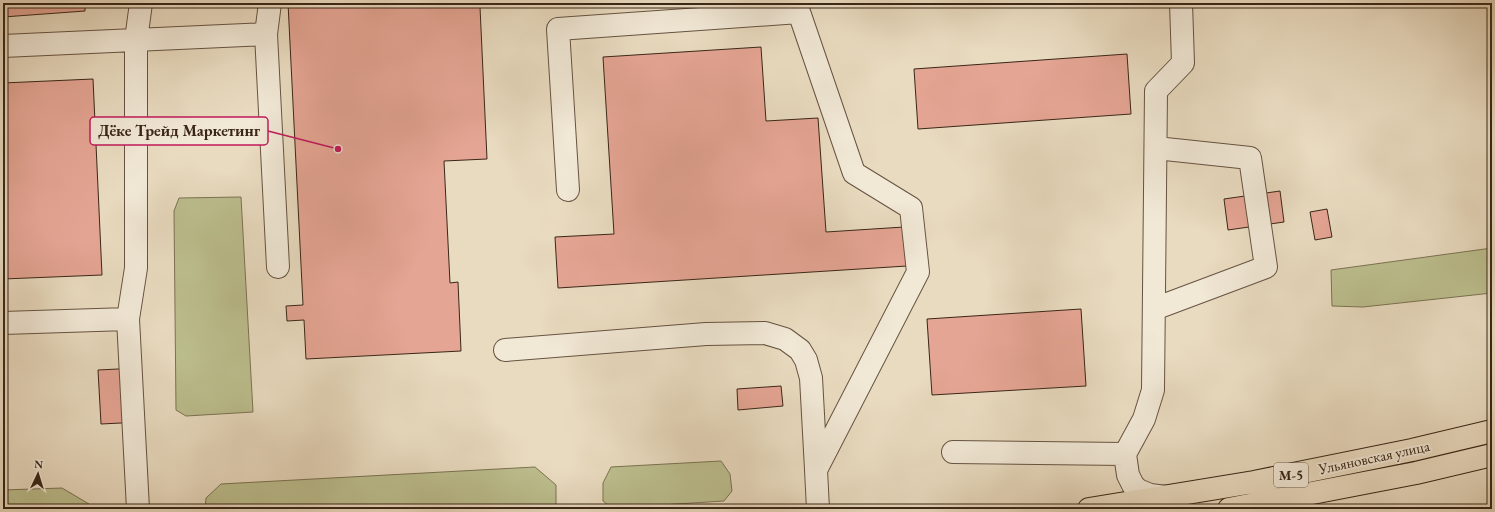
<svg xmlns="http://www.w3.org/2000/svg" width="1495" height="512" font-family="'EB Garamond',serif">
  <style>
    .green { fill: #bcbe8e; stroke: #7b7252 }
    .building { fill: #e5a594; stroke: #3a2617 }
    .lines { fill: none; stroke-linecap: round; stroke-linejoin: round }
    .minor-casing { stroke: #665341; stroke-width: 24 }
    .highway-casing { stroke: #3a2617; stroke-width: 24 }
    .minor { stroke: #f1e8d6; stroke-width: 22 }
    .highway { stroke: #e9dbc0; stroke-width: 22 }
    .labels { text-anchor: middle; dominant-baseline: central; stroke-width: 4; stroke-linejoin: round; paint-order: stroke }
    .shield { fill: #f1e8d6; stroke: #716050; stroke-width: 1 }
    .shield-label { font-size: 14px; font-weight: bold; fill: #3a2617 }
    .street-label { font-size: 15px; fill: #3a2617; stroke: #f1e8d6 }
    .leader { fill: none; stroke: #c2185b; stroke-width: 1.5 }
    .callout-dot { fill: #c2185b; stroke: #f1e8d6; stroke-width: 1.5 }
    .callout { fill: #f1e8d6; stroke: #c2185b; stroke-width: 1.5 }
    .callout-label { font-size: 16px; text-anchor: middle; font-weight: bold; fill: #3a2617 }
  </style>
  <rect width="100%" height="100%" fill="#e9dbc0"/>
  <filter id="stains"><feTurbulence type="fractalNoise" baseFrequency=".005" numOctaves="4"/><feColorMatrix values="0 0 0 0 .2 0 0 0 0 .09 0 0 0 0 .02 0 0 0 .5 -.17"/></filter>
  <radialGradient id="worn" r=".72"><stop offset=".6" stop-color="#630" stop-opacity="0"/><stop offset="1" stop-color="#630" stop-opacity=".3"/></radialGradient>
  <path class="green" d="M241,197L253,412L186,416L176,410L174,211L179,198Z
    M1492,248V293L1363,307L1332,306L1331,270Z
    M721,461L730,474L732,491L724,501L612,508L603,501V483L611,467Z
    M535,467L556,485V509H205L206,498L221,484Z
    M62,488L89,504L90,509H3V490Z"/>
  <path class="building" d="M3,3H85V11L3,17Z
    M288,3H556L480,7L487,159L444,161L450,283L458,282L461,351L306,359L304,320L287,321L286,306L303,305Z
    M761,47L766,121L818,118L826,232L904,227L907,266L558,288L555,237L614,234L603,57Z
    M1127,54L1131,114L918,129L914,69Z
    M93,79L102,275L3,279V83Z
    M1280,191L1284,222L1228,230L1224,199Z
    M1327,209L1332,237L1315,240L1310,212Z
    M1081,309L1086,386L932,395L927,319Z
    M138,368L141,422L101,424L98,370Z
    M781,386L783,406L738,410L737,389Z"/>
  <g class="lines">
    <g class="minor-casing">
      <path id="minor" d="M270,3L266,34L278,267
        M3,46L266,34
        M568,190L558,29L799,12L854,173L911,208L918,272L816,470L818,509
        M1154,309L1266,267L1250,158L1156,148
        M3,323L128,319
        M505,350L706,334L765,333L785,339L800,350L806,360L811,378L816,469
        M953,452L1125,454
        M1166,497L1150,495L1138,490L1133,485L1128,475L1125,454L1144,419L1153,390L1156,91L1183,63L1181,3
        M138,509L128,319L136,268V40L141,3"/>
    </g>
    <g class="highway-casing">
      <path id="highway" d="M1089,509L1254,482L1412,450L1492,431
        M1229,509L1416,473L1492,455"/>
    </g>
    <use href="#minor" class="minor"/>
    <use href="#highway" class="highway"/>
  </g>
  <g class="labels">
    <rect class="shield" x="1274" y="463" width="34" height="24" rx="3"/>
    <g class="shield-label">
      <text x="1291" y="475">М-5</text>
    </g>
    <g class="street-label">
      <text transform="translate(1374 457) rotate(-12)">Ульяновская улица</text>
    </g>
  </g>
  <path class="leader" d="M338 149L268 131"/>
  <circle class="callout-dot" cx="338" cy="149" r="4"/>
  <rect class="callout" x="90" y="117" width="178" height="28" rx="4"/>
  <g class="callout-label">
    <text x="179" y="136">Дёке Трейд Маркетинг</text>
  </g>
  <rect width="1495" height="512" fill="none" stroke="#e9dbc0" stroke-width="16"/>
  <rect x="4" y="4" width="1487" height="504" fill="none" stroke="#3a2617" stroke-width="2"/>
  <rect x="8" y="8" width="1479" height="496" fill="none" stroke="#3a2617"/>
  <g transform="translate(38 474) rotate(4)" stroke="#f1e8d6" stroke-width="3" paint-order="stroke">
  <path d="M0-3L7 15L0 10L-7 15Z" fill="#3a2617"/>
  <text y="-6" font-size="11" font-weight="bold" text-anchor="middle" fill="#3a2617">N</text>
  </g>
  <rect width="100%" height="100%" filter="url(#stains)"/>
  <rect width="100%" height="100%" fill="url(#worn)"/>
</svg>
